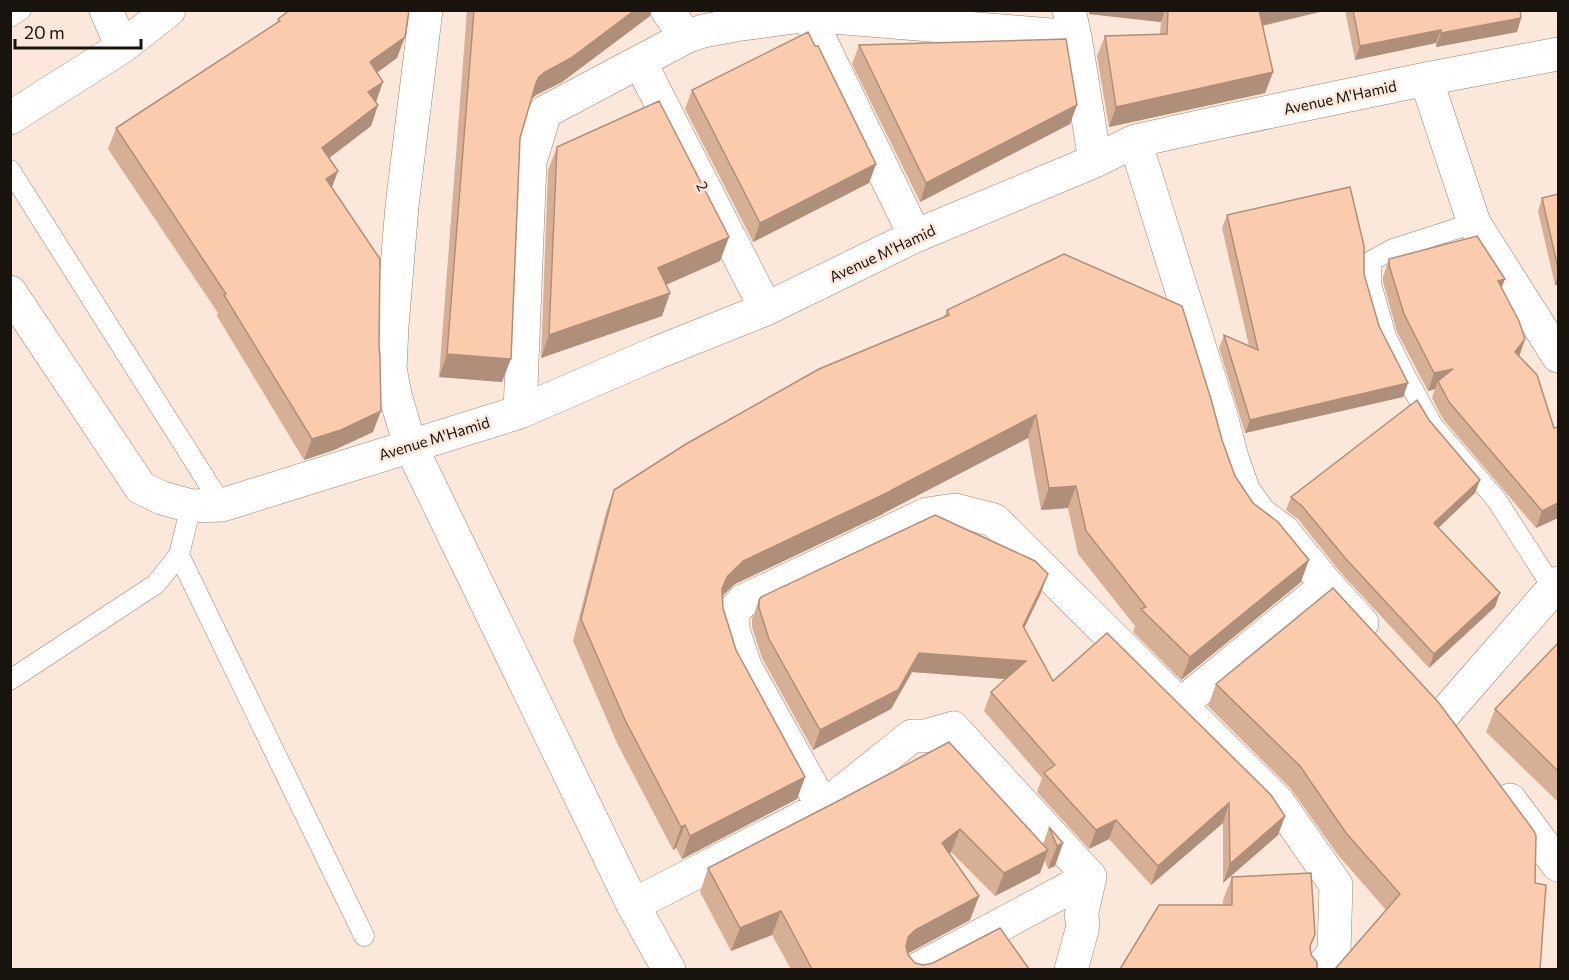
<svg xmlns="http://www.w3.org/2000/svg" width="1569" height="980" font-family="Commissioner,sans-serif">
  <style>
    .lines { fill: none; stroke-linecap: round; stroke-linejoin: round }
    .service-casing { stroke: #958377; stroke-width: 21 }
    .minor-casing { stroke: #958377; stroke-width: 34 }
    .service { stroke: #fff; stroke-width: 20 }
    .minor { stroke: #fff; stroke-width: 33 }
    .wall { fill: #d7af95 }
    .shaded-wall { fill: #af8f79 }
    .building { fill: #faccad; stroke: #af8f79; stroke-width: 1.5 }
    .labels { text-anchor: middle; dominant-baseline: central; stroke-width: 5; stroke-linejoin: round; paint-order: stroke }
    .street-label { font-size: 15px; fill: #19130e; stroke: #fce8da }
  </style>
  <rect width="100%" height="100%" fill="#fce8da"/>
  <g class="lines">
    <g class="service-casing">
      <path id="service" d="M10,17L21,10
        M10,170L222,505
        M1474,223L1393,249L1371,261V284L1386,336L1403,371L1433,426L1496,499L1553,588
        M179,555L364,936
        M10,680L156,584L179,555L191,506"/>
    </g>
    <g class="minor-casing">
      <path id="minor" d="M106,10L122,47
        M426,10L402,206L392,327L390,368L395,395L410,445L633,905L669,970
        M667,10L686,37
        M1069,10L1075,37L1095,161
        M808,15L915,236
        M640,62L766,309
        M1426,79L1474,223L1558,356
        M10,118L122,47L169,10
        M1135,141L1221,416L1232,458L1244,492L1260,514L1283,531L1327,585L1362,623
        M10,292L141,488L162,498L191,506L222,505L520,412L656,353L766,309L915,236L1095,161L1135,141L1216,123L1426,79L1558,54
        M520,412L530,162L545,112L686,37L703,31L735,25L808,15L1075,37
        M1180,705L1327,585
        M1445,713L1558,583
        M1510,800L1558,865
        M823,807L745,666L733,630V612L743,601L927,514L955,510L994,520L1278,802L1336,885L1334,952L1320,970
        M633,905L823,807L912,736H925L953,728L1090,877L1081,916L1083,923L1082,930L1071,970
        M916,970L1090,877"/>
    </g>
    <use href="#service" class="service"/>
    <use href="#minor" class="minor"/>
  </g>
  <path class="wall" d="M467,10H652L650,16L562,82L536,95L531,100L520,138L502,382L439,377Z
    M1088,10H1328L1263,26L1273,72L1265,93L1109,127L1097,56L1105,36L1160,34L1161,22L1089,14Z
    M1345,10H1520L1521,18L1517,32L1436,47V43L1355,60Z
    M278,19L397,58L377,72L376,102L378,105L371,126L329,158L338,171L332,187L373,432L334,450L304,460L217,316L218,313L108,149L116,128L277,23Z
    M859,45L1070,124L920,202L852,64Z
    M692,90L876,164L869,183L753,242L685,109Z
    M557,147L729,237L720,261L666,284L670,293L662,316L541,358L548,170Z
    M1558,194V285H1555L1538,211L1542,198Z
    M1227,215L1364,274L1379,326L1408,383L1403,397L1245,433L1219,348L1224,335L1249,346L1222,228Z
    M1389,259L1502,288L1525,339L1519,356L1554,428L1558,427V518L1536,528L1443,419L1432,398L1435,389L1428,391L1397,332L1383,282V277Z
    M947,310L1222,440L1235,476L1301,582L1181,680L1133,632L1135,626L1078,554L1068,508L1041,510L1028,438L884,513L883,514L735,584L722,596L723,608L736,650L805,777L797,799L682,859L676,848L673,850L617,743L573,641L606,512L614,490L944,317Z
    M1429,420L1480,480L1475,493L1438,528L1495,607L1429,668L1341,573L1298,519L1286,510L1291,497Z
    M1041,593L1024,628L1053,681L1285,816L1278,835L1223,883V823L1151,885L1109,839L1089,849L1037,792L1042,778L984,711L991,692L1006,679L912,672L891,709L813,750L762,658L752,627V619L759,600Z
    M1558,643V802L1486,732L1495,709Z
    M1216,684L1535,883L1386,910L1338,855L1291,789L1208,706Z
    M840,800L1043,844L1049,827L1063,843L1055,866L1048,869L1045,861L1040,873L995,896L951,852L949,854L979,896L970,920L907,953L915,963L923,965L1029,969H791L772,935L731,951L700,892L708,868Z
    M1232,877L1310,948L1311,955L1223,905V900Z"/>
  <path class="shaded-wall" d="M635,10H652L650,16L562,82L536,95L530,100L536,83L539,77L545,72Z
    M1090,10H1165L1161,22L1089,14Z
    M1258,10H1328L1251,28Z
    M1521,18L1517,32L1436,47L1441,33Z
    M1441,30L1436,43L1355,60L1360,46Z
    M405,37L397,58L363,83L370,62Z
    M1273,72L1265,93L1109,127L1116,107Z
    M383,82L376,102L368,92Z
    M378,105L371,126L315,169L322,148Z
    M1077,105L1070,124L920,202L926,183Z
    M876,164L869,183L753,242L760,223Z
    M338,171L330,192L326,179Z
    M729,237L720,261L650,292L658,268Z
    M1558,275V285H1555Z
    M1505,279L1498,297V281Z
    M670,293L662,316L541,358L549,335Z
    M1525,339L1519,357L1515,352Z
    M447,354L511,359L502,382L439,377Z
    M1453,369L1438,381L1435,389L1428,391L1434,373Z
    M1408,383L1403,397L1245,433L1250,420Z
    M381,411L373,432L334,450L304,460L312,439Z
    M1036,415L1028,438L884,513L883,514L735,584L719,599L727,577L743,561L890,491Z
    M1480,480L1475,493L1429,537L1434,523Z
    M1076,486L1068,508L1041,510L1049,488Z
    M1558,503V518L1536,528L1542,511Z
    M1309,560L1301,582L1181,680L1190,657Z
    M1048,574L1041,593L1016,645L1023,626Z
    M1500,593L1495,607L1429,668L1434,654Z
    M919,653L1026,661L1019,680L912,672L891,709L813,750L820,730Z
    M805,777L797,799L682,859L690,836Z
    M1229,803L1223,823L1151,885L1158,866Z
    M1285,816L1278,835L1223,883L1230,864Z
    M1116,820L1109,839L1089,849L1096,830Z
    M685,825L676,848L673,850L681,827Z
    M960,829L951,852L933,867L942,843Z
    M1063,843L1055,866L1048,869L1057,846Z
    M1048,850L1040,873L995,896L1004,873Z
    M979,896L970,920L907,954L900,961L908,937L915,930Z
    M781,911L772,935L731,951L740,928Z"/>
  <path class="building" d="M290,10H409L405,37L370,62L383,82L368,92L378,105L322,148L338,171L326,179L380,259L379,346L380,358L381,411L341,430L312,439L224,295L226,294L116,128L280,21L278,19Z
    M474,10H635L571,58L545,72L539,77L536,83L520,138L511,359L447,354Z
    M1168,10H1259L1273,72L1116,107L1105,36L1167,34Z
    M1353,10H1520L1521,18L1441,33V30L1360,46Z
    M808,32L815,46H818L876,164L760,223L692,90Z
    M1066,39L1077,105L926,183L859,45Z
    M659,101L729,237L658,268L670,293L549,335L557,147Z
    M1350,187L1364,246V274L1379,326L1408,383L1250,420L1224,335L1258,350L1227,215Z
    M1558,194V268L1542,198Z
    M1477,236L1505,279L1498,281L1519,321L1525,339L1515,352L1537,375L1554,428L1558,427V503L1542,511L1449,402L1438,381L1453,369L1434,373L1404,314L1389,265V259Z
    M1064,254L1182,306L1211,399L1222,440L1235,476L1253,503L1278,522L1309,560L1190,657L1141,609L1146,607L1086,531L1076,486L1049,488L1036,415L890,491H891L743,561L727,577L722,589L723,608L736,650L805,777L690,836L685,825L681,827L625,720L581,619L614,490L686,444L819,369L949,315L947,310Z
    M1417,400L1429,420L1480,480L1434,523L1500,593L1434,654L1346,559L1302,506L1291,497Z
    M935,515L1035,561L1048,574L1023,626L1053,681L1107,633L1271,795L1285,816L1230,864L1229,803L1158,866L1116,820L1096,830L1044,773L1055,765L991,692L1026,661L919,653L898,690L820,730L769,639L759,608V600L761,597Z
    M1333,588L1439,703L1534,831L1536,836L1535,883L1546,885L1540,969H1335L1400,894L1346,833L1300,766L1216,684Z
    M1558,643V771L1495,709Z
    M949,742L1048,850L1004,873L960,829L942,843L979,896L915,930L908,937L906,947L908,955L915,963L923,965L933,963L1000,928L1029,969H812L781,911L740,928L708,868L840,800Z
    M1049,827L1063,843L1057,846Z
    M1311,873L1315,934L1310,946L1311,955L1317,962V969H1120L1159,905H1232V877Z"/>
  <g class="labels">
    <g class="street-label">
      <text transform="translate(1340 97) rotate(-12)">Avenue M'Hamid</text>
      <text transform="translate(703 186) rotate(63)">2</text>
      <text transform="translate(882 253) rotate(-25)">Avenue M'Hamid</text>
      <text transform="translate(434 438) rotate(-17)">Avenue M'Hamid</text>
    </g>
  </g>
  <rect width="1569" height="980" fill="none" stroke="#19130e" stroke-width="24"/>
  <path d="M15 39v9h126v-9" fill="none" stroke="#19130e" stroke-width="3"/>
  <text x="24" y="39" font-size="18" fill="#19130e" stroke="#fce8da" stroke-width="4.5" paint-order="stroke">20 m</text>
</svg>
